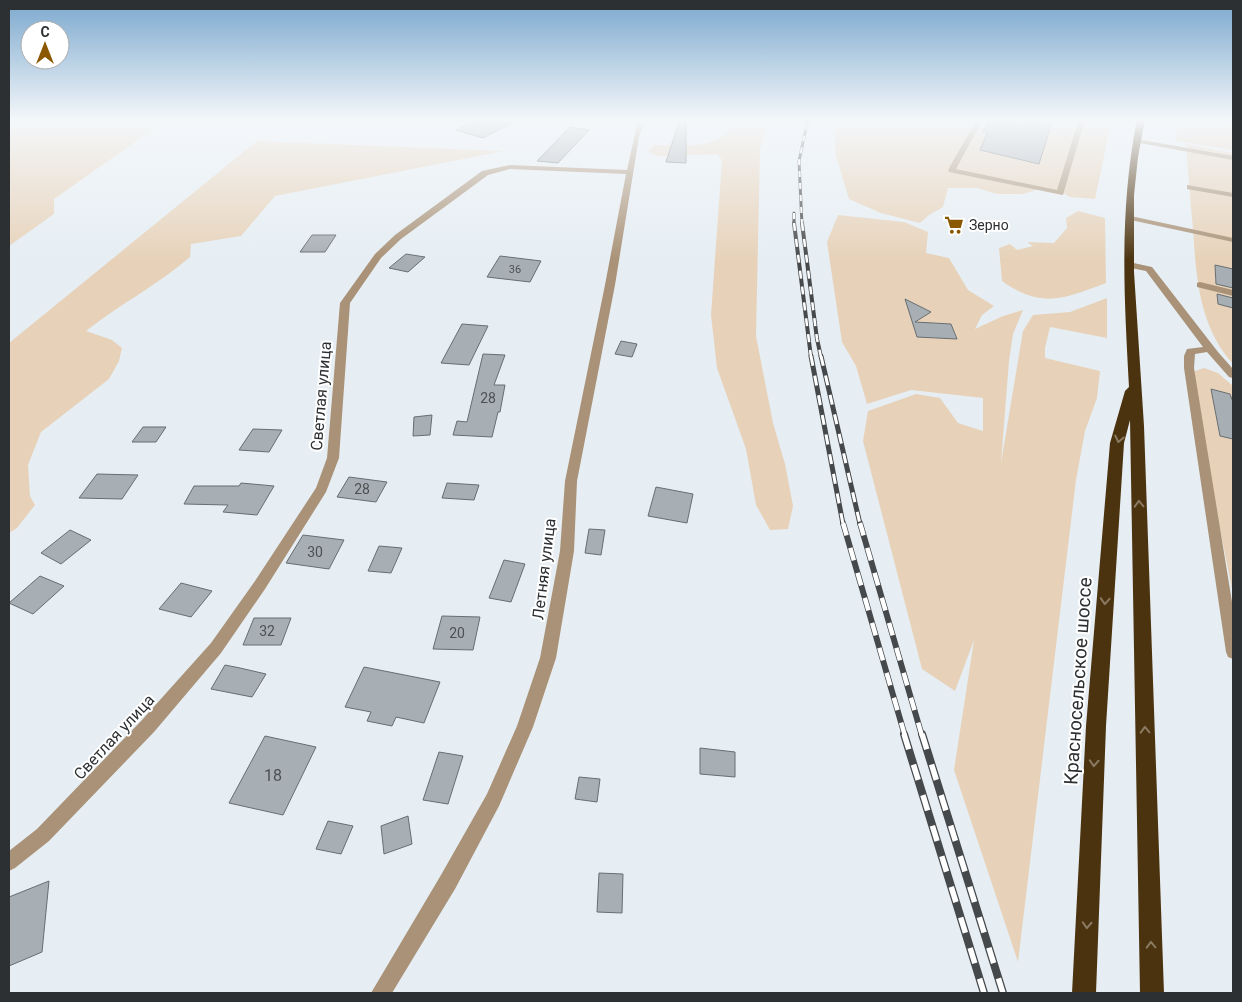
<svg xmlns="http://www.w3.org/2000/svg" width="1242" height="1002" font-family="Roboto,sans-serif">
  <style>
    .green { fill: #e7d2b9 }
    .building { fill: #a8afb4; stroke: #676e72 }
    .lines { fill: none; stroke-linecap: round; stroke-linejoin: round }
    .minor { fill: #a99277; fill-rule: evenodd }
    .highway { fill: #4c330f; fill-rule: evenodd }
    .rail-far4-casing { stroke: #46494c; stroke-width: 3 }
    .rail-far3-casing { stroke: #46494c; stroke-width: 4 }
    .rail-far2-casing { stroke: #46494c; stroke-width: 5 }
    .rail-far1-casing { stroke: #46494c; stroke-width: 6 }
    .rail-casing { stroke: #46494c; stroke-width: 8 }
    .rail-far4 { stroke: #fff; stroke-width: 2; stroke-dasharray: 6; stroke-linecap: butt }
    .rail-far3 { stroke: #fff; stroke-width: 2.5; stroke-dasharray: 8; stroke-linecap: butt }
    .rail-far2 { stroke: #fff; stroke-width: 3; stroke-dasharray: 10; stroke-linecap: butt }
    .rail-far1 { stroke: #fff; stroke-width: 4.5; stroke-dasharray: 13; stroke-linecap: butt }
    .rail { stroke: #fff; stroke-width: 5.5; stroke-dasharray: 16; stroke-linecap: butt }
    .oneway { stroke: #8b7a63 }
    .labels { text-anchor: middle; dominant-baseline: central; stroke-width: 4; stroke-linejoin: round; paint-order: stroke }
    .far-number-label { font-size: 11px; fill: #4c5052 }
    .far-poi-label { font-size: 14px; fill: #2d3032; stroke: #fff; text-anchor: start }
    .number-label { font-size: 14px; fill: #4c5052 }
    .street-label { font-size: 16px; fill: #2d3032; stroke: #fff }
    .near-number-label { font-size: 16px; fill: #4c5052 }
    .near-street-label { font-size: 19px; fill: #2d3032; stroke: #fff }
  </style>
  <rect width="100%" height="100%" fill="#e6eef3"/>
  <path class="green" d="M9,119H147L155,128L54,199V214L9,246Z
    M738,119H769L760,149L756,336L773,423L785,464L793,506L788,529L770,530L756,505L746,449L717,368L711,315L722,161L718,154L658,156L648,152L654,145C688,145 718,152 738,119Z
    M831,119H1112L1095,199L1070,197L1062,192L1061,195L1035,189L1037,190L1022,194H997L977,188H948L943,207L929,215L920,223L881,213L849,199L836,156L835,130Z
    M1178,119H1233L1222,121L1233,125V150L1176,141Z
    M257,141L504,151L275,196L241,236L191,244L190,257C158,285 120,304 86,331L112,340L122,348L119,361L109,379L41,432L28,465L30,496L35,505L17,528L9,533V343Z
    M1186,144L1233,153V364C1199,326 1196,277 1193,228C1190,200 1188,172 1186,144Z
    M1078,211L1105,218L1106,283C1064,299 1041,309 1002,281L999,248L1010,244L1017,250L1033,246L1027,242L1054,243L1067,228L1066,218Z
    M838,215L904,222L928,232L926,253L949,258L968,290L994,306L982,315L975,329L1003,316L1023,310L1013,334L1009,361L1001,463L1023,331L1033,315L1070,312L1107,298V338L1050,327L1045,348V358L1100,371L1097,398L1085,431L1076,480L1018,962L954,770L974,640L955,691L922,669L863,441L868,411L916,394L940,398L958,423L983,431V398L911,390L867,404L856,366L842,342L827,242Z
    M1204,368L1218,373L1233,386V594L1189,373Z"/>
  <path class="building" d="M478,119H520L483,138L456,130Z
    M680,119H686V163L666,162Z
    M990,119L1021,125L1024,120L1051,125L1039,164L980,150L987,133L983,132Z
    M570,127L589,130L558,163L537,161Z
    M312,235H336L325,252H300Z
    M406,254L425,257L408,272L389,268Z
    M500,256L541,261L530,282L487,277Z
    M1215,265L1233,269V288L1216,284Z
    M1217,294L1233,298V308L1218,304Z
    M905,299L931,312L915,322L951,324L957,339L917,337Z
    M462,324L488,326L469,365L441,363Z
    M621,341L637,344L632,357L615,354Z
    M483,354L505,355L494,385H505L500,412H498L492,437L453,435L457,421L467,422Z
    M1211,389L1230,394L1233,402V439L1220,436Z
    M432,415L430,435L413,436L414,417Z
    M143,427H166L156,442H132Z
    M253,429L282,430L269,452L239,450Z
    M97,474L138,475L122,499L79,498Z
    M349,477L387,482L376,502L337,497Z
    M241,483L274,486L257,515L223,512L228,505L184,504L194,486H239Z
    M447,483L479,485L474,500L442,498Z
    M656,487L693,494L687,523L648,516Z
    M589,529L605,530L601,555L585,553Z
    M70,530L91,540L61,564L41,553Z
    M303,535L344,540L329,569L286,563Z
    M379,546L402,548L391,573L368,571Z
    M504,560L525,564L511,602L489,598Z
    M40,576L64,586L33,614L9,603Z
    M181,583L212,591L191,617L159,609Z
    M442,616L480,617L473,650L433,649Z
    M254,618H291L281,645H243Z
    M225,665L240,668L266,674L252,697L211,689Z
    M364,667L440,682L424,723L396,717L392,726L367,721L371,712L345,707Z
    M265,736L316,747L283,815L229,803Z
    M700,748L735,752V777L700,774Z
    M439,752L463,756L448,804L423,800Z
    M579,777L600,779L597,802L575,799Z
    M408,816L412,844L384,854L381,826Z
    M328,821L353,826L341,854L316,849Z
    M599,873L623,874L622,913L597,912Z
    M49,881L42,952L9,966V897Z"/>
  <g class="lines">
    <path class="minor" d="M644,119H652L643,126L639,137L615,285L577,481L574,551L556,658L533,727L499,806L455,889L392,993H371L441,875L487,794L517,726L540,658L560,551L565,481L605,285L626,174L510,169L488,175L401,239L381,258L350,303L339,458L326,492L265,589L221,653L154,732L49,841L15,868L9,871V851L37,829L142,720L211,643L255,581L316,488L327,458L340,303L375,254L395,235L482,171L510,165L627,170L637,125Z
      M977,119H983L956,169L1057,190L1079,119H1085L1063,195L949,172L948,170Z
      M1136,139L1233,156V160L1134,142V140Z
      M1187,185L1233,193V197L1187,189Z
      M1126,215L1233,238V242L1126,219Z
      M1129,262L1152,267L1218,352L1233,369V378L1229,377L1207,352L1195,354L1194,368L1233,608V659L1228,657L1226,652L1184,368V356L1187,349L1203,347L1146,271L1126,267V263Z
      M1200,282L1233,290V296L1197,287V283Z"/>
    <path class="highway" d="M1137,119H1145L1138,157L1134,195V272L1144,426L1164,993H1140L1130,420L1124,443L1106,726L1096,993H1072L1086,726L1110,443L1125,391L1129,387C1124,294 1119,212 1137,119Z"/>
    <g class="rail-far4-casing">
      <path id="rail-far4" d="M794,213V225
        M802,225L799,161L808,119"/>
    </g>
    <g class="rail-far3-casing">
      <path id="rail-far3" d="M794,223L811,357
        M802,223L817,339L821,357"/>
    </g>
    <g class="rail-far2-casing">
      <path id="rail-far2" d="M811,356L843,524
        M821,356L860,524"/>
    </g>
    <g class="rail-far1-casing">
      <path id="rail-far1" d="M843,523L905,736
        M860,523L922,736"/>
    </g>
    <g class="rail-casing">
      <path id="rail" d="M904,734L984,993
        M922,734L1003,993"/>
    </g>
    <use href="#rail-far4" class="rail-far4"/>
    <use href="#rail-far3" class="rail-far3"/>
    <use href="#rail-far2" class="rail-far2"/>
    <use href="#rail-far1" class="rail-far1"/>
    <use href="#rail" class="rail"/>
  </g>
  <defs><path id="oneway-chevron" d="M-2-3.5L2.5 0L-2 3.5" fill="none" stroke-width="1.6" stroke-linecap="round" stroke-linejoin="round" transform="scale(1.25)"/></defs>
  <g class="oneway">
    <use href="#oneway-chevron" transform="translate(1119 439) rotate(102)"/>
    <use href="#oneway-chevron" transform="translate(1139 504) rotate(-92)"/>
    <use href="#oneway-chevron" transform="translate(1105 601) rotate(94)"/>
    <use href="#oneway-chevron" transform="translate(1145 730) rotate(-92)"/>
    <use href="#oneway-chevron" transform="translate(1094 763) rotate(93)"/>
    <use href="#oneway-chevron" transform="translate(1087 925) rotate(93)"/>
    <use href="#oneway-chevron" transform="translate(1151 945) rotate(-92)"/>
  </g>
  <linearGradient id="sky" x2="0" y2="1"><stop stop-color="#7ba8ce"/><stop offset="0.46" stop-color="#f4f7fa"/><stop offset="1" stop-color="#f4f7fa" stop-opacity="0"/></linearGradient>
  <rect width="1242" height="260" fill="url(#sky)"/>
  <defs>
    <g id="supermarket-bare" transform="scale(1.5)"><path d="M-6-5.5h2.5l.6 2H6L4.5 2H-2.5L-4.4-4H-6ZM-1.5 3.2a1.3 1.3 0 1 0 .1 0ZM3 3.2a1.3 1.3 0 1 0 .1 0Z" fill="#8a5800" stroke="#fff" stroke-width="2.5" paint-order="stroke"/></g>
  </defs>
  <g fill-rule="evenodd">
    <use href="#supermarket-bare" x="954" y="225"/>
  </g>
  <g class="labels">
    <g class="far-number-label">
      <text x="515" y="269">36</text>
    </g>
    <g class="far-poi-label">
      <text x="969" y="225">Зерно</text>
    </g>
    <g class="number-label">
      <text x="488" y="398">28</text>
      <text x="362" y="489">28</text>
      <text x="315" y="552">30</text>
      <text x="267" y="631">32</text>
      <text x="457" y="633">20</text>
    </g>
    <g class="street-label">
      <text transform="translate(321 396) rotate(-85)">Светлая улица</text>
      <text transform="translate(544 569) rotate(-83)">Летняя улица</text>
      <text transform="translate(114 737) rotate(-47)">Светлая улица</text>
    </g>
    <g class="near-number-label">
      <text x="273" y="775">18</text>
    </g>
    <g class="near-street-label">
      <text transform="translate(1078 681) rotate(-86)">Красносельское шоссе</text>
    </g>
  </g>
  <rect width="1242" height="1002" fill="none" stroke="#2d3032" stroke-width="20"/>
  <g transform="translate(45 45)"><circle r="24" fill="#ffffff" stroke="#abacad"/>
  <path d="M0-4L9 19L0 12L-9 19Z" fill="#8a5800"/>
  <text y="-8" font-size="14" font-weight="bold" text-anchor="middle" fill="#2d3032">С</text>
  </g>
</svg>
